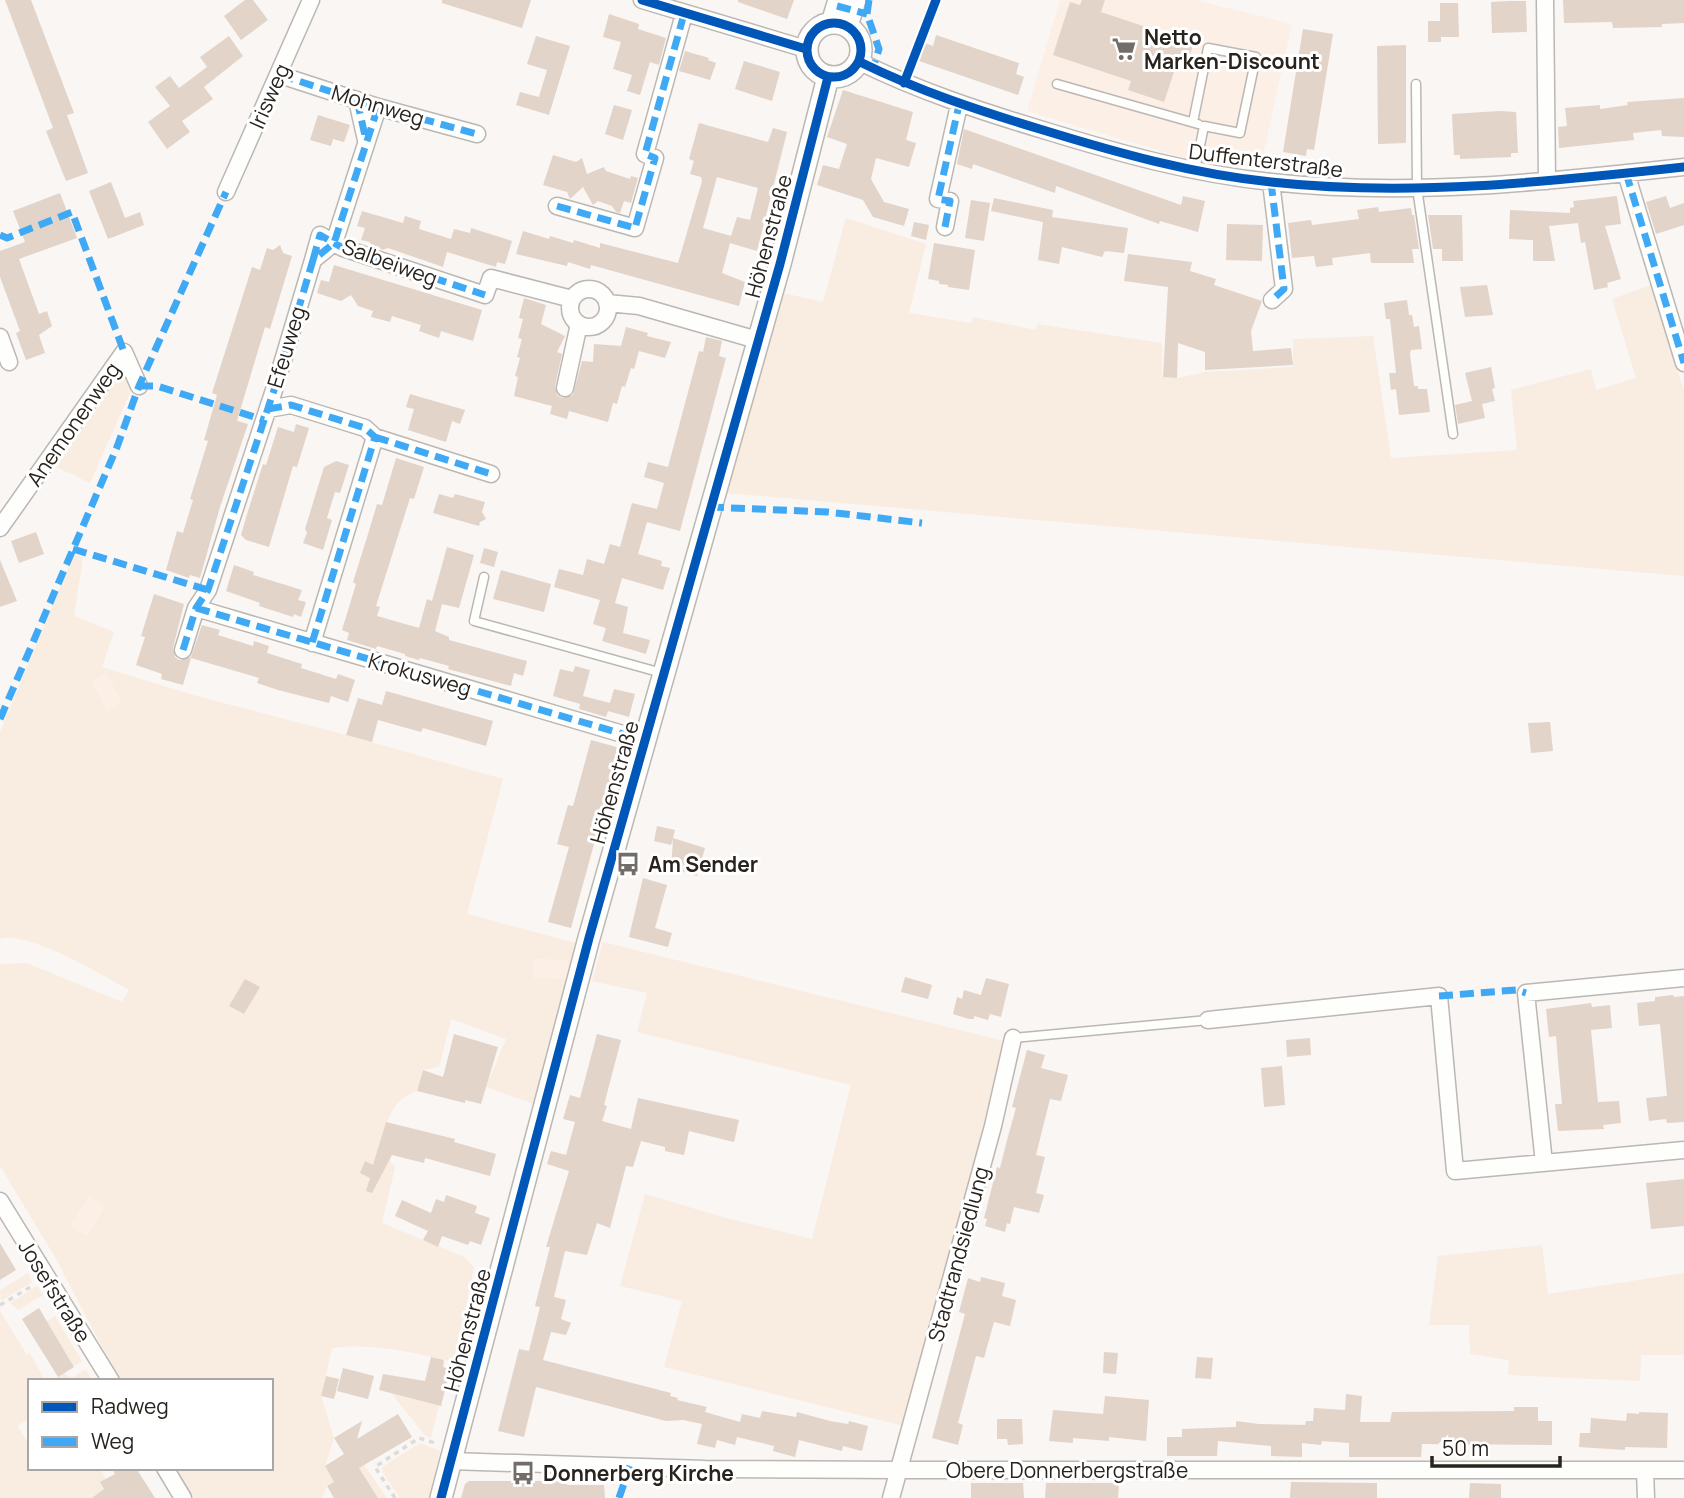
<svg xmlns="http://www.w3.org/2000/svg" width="1684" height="1498" font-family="Manrope,sans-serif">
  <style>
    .built { fill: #fcefe6 }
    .green { fill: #f9ece1; fill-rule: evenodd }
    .building { fill: #e2d4c9; fill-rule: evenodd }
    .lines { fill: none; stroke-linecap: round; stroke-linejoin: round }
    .service-casing { stroke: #bbb7b3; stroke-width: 11 }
    .minor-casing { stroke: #bbb7b3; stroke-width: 19 }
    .tertiary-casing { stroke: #bbb7b3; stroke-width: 24 }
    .path { stroke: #dddcda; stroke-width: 3.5; stroke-dasharray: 5 5; stroke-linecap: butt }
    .service { stroke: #fefefd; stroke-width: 8 }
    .minor { stroke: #fefefd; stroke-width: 16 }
    .tertiary { stroke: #fefefd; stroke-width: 21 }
    .quiet { stroke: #3fa9f5; stroke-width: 7; stroke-dasharray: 14 7; stroke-linecap: butt }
    .cycleway-casing { stroke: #fff; stroke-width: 13 }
    .cycleway { stroke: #0057b8; stroke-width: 9 }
    .labels { text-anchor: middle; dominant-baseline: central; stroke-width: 6; stroke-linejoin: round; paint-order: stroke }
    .poi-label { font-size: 21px; font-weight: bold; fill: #29231e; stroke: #fff; text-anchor: start }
    .street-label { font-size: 21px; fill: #29231e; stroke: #fff }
  </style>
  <rect width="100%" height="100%" fill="#f9f6f3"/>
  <path class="built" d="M1060,0H1195L1292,24L1260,169L1181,157L1027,111Z
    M108,673L123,703L107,711L92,680Z
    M533,959L568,960L567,980L533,978Z
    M89,1195L105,1206L85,1236L70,1226Z"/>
  <path class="green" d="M846,218L926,244L909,313L971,323L972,317L1036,330L1037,324L1162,343V377L1177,378L1205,372L1293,367V339L1373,336L1391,458L1517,450L1511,390L1591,369L1596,390L1636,378L1612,299L1651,285L1684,391V576L726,493L783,293L823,302Z
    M124,358L138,375L90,483L50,464Z
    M74,554L83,557L74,616L114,632L102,667L193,695L346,735L503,779L467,914L580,944L537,1105L486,1087L506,1039L451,1019L439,1067L422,1070L417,1091C393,1097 385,1125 379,1146L395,1167L382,1223L464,1257L474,1267L454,1362C414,1353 373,1342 332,1348L321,1396L334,1438L325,1466L334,1482L327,1486L322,1498H190L172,1468H271V1381H120L55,1257L0,1166V964L27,963L122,1002L129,990C104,976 27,930 0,939V732ZM107,673L122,703L107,711L92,681ZM534,959L568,960L567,979L533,978ZM89,1196L105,1206L86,1236L70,1226Z
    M603,942L1004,1041L908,1427L664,1367L682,1301L620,1286L645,1194L726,1218L812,1239L851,1085L637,1032L647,993L592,981Z
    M1542,1245L1548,1294L1684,1273V1355H1641L1640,1381L1508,1375L1509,1360L1470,1354L1469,1325H1429L1438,1256Z
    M28,1273L32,1282L1,1301L0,1290Z
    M37,1286L43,1295L18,1310L10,1303Z
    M0,1311L27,1355L30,1353L45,1381H30V1418L17,1426L30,1446V1468H100L106,1479L100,1482L104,1489L102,1491L106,1497L115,1498H0Z
    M55,1316L82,1361L74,1366L47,1321Z
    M86,1369L92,1381H51L64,1373L72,1378Z
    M391,1393L439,1405L431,1438L424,1434Z
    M420,1443L440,1451L429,1498H400L383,1473L382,1467Z
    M364,1465L387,1498H378L359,1468Z"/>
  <path class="building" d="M5,0H31L74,113L67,115L88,173L66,181L46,131L53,128Z
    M245,0H253L268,20L241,40L224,16Z
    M442,0H531L522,28L442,3Z
    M738,0H794L787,19L738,2Z
    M1082,0H1105L1101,12L1194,43L1188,60L1179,57L1164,102L1128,90L1131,81L1053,55L1070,2L1080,5Z
    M1563,0H1684V23L1662,24V27L1613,28L1612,22L1564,23Z
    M1509,1H1526L1527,32L1492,33L1491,2Z
    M1440,3H1458L1459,37H1441V42H1428V21H1440Z
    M609,14L639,24L638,29L666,38L659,65L650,62L640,95L627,91L632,75L613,69L621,42L603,37Z
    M1303,29L1333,34L1314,150L1307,149L1306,156L1283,152Z
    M936,35L1019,63L1016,74L1024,77L1018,95L919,61L925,43L933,46Z
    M229,36L243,56L204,87L213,99L182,121L190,132L167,149L148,122L170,106L155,87L170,76L179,88L207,67L200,57Z
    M536,36L570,46L549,115L516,105L520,92L539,97L547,70L527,64Z
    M1406,45V143L1378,144L1377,46Z
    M685,51L709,58L708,60L716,63L710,80L679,71Z
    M744,61L780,72L772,101L735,89Z
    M843,90L913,112L906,140L916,143L909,167L876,158L871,179L884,202L909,209L904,226L873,217L863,200L817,185L823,165L839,169L847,144L827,137Z
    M1684,98V137L1662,136L1661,130L1633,133L1634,140L1559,148L1558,127L1567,126L1565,108L1600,105V109L1628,105L1627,102Z
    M614,105L632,110L623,140L605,134Z
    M1499,111L1516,112L1518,153H1511V157L1460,159V155H1454L1452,114Z
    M318,115L350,125L344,142L333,139L331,146L310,140Z
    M699,123L768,142L773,128L787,132L757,251L730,243L722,273L745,282L739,306L591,265L590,269L568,262L567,266L516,254L523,231L549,239L550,236L573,243L574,240L600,248V243L678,263L702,181L701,177L690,174L694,161L689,159ZM717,177L758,188L750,220L737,217L731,236L703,228Z
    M964,129L1181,205L1183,196L1205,201L1198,232L1160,221L1159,224L1056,186L1055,193L973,164L972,169L957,164Z
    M553,155L576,162L582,158L587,174L604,167L606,171L630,179L631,176L638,178L631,203L624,201L620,213L616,212L612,206L598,201L593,205L583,187L570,199L567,192L543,185Z
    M111,182L125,218L140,212L144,225L108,239L89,191Z
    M60,193L77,238L19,259L39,314L47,311L52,326L39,335L45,353L26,360L16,333L20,331L0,277V251L25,242L13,211Z
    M1617,196L1621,224L1605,226L1621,279L1607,283L1608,287L1594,290L1585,242L1581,243L1578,223L1549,226L1555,261H1533V240L1509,239L1510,210L1570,213V208L1574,207L1573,201Z
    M1666,196L1670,208L1684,203V225L1656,234L1646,202Z
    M994,198L1053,210L1052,217L1128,228L1124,253L1105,251L1102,257L1062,247L1059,264L1038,260L1043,222L991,211Z
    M971,200L990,203L984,241L965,238Z
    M1378,207L1379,212L1411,208L1412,215H1414L1419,249H1412L1414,263H1371L1370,253L1332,258L1333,265L1316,267L1314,256L1292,258L1288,223L1311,220L1312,225L1359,219L1357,210Z
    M362,211L403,223L405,216L421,221L419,229L451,239L454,229L470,233L471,228L512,241L505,264L497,262L496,267L447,252L443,267L388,248L382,250L378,246L372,247L370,242L361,240L365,228L357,226Z
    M1428,215H1462L1463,261H1442V249H1433Z
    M914,222L929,225L926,240L911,236Z
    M1227,224L1263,225L1262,261L1226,260Z
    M934,243L975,250L969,290L948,287V285L939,284V281L928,279Z
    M280,245L283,253L292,256L270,329L265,327L237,421L248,424L220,507L200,578L190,575L189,578L166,570L177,531L183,533L193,500L190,499L208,441L204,440L217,395L212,393L252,267L260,270L267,248L273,250Z
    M1128,254L1192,262L1190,271L1216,279L1214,285L1262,301L1251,331L1253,351L1291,348L1293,365L1205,370V352L1178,343L1177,378L1163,377L1168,287L1124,281Z
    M334,265L482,310L473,341L441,331L439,338L419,331L421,325L392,316L390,322L371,317L373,311L358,306L351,295L341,301L317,293L321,280L329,282Z
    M1487,285L1493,315L1465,317L1460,287Z
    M524,298L546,305L541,324L565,336L557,352L562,354L555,386L557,395L562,398L573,395L582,361L593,362L594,344L621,346L626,327L648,333L647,336L671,342L665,358L639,351L634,369L631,368L625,387L622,386L617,404L613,403L608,422L569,411L567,419L550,414L552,406L514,396L518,377L515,376L520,358L517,357L522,339L518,338L523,319L519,318Z
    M1407,300L1409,315H1412L1414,327L1419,326L1422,349L1411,350L1410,354L1414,386H1418V389H1427L1430,412L1399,415L1396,389L1391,390L1389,373H1396L1390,319H1386L1384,303Z
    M706,337L722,341L719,356L726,358L680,531L647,522L638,554L662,561L661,566L670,568L663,590L622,578L615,603L628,607L623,633L650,640L646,654L602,641L606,628L593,624L600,600L554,587L559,569L583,575L587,559L604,564L610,544L620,547L632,503L657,509L664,483L644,477L648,462L668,467L699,351L703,352Z
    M1491,367L1495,388L1492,389L1495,401L1482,404L1485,418L1458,424L1455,405L1472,401L1465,373Z
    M410,394L465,410L460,424L452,421L446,442L408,430L414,409L406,407Z
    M296,424L309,428L297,467L293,466L269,547L246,540L241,535L248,511L263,464L266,465L278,427L294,432Z
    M396,458L424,467L414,499L410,498L376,606L380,607L377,616L419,628L427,599L432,601L447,547L474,555L459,608L442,604L435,631L449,637V640L527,661L523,676L514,673L511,686L448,669L449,666L420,658L419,660L405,656V654L377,646L376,649L347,640L349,633L342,630L356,584L353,582L369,531L377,504L382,505Z
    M336,461L349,465L340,493L335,492L327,518L332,520L323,550L303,543L307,533L305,529L324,467Z
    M439,494L453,498L455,494L485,502L482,512L486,519L480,522L479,526L433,513Z
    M36,532L44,554L19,563L11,541Z
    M484,548L498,552L494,567L480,563Z
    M0,560L17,601L0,607Z
    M234,565L254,572L253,575L302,590L298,600L306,602L301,617L294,614L293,617L259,606L260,603L226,591Z
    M501,570L551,584L544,612L493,599Z
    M154,594L184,604L173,648L175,657L179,660L191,657L202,625L220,630L218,635L253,646L254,641L269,646L267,653L302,664L301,668L336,679L338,674L355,680L348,702L331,696L329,703L278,690L257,683L259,678L191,658L183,685L161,679L162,674L136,665L145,637L141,636Z
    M575,666L590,670L583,696L610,703L614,689L635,694L629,717L608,711L610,705L606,717L579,709L580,704L553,696L560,669L573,672Z
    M386,691L493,721L486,746L423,728L421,732L378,720L372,742L346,735L358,698L382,705Z
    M1550,722L1553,751L1531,753L1528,723Z
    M591,740L620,748L600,824V835L594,844L571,928L548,922L569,847L557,844L568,805L573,806Z
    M657,826L675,830L673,838L705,848L697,876L671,868L673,839L671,845L654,841Z
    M643,878L667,885L655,928L672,933L668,947L629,937Z
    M905,977L932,985L928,999L901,992Z
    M986,978L1009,984L1001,1017L990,1014L988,1020L974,1016V1019H969L953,1014L957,997L962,999L964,990L981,995Z
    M245,979L260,987L244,1014L229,1006Z
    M1673,995L1674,997L1684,996V1122L1667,1123L1666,1119L1649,1121L1646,1098L1667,1096L1660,1024L1639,1026L1637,1003L1655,1001V997Z
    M1591,1003L1592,1007L1610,1005L1612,1028L1591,1030L1598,1102L1619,1101L1621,1123L1603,1125L1604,1129L1558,1131L1555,1104H1562L1558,1061L1556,1036L1549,1037L1546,1009Z
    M454,1034L498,1047L481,1104L465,1100V1103L417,1091L423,1070L443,1077Z
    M597,1034L621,1040L604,1105L607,1106L602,1121L631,1129L638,1098L739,1120L734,1142L689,1131L684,1155L665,1151V1147L641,1141L633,1167L626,1166L610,1228L597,1223L587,1255L565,1251L554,1297L566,1300L561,1319L571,1323L566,1335L551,1332L543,1360L671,1393L670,1396L678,1398L677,1400L707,1407L705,1412L740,1422L742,1414L760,1418L762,1411L796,1417L797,1412L830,1421L848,1424L849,1421L868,1426L862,1451L843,1446L842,1451L799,1440L795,1457L773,1451L774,1446L737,1437L735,1445L717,1440L715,1448L697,1444L702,1424L683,1420L666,1421L536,1387L524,1437L498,1431L519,1349L529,1351L540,1307L535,1306L550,1247H546L569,1171L547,1164L551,1151L566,1155L575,1122L563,1119L570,1095L580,1098Z
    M1310,1038L1311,1055L1287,1057L1286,1040Z
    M1027,1050L1045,1055L1041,1068L1068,1075L1061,1101L1050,1099L1036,1155L1045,1157L1036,1193L1044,1195L1039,1213L1014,1207L1010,1224L1007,1223L1005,1232L985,1226L987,1219L984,1218L997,1167L1000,1168L1007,1140L1016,1108L1012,1107Z
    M1282,1066L1285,1105L1264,1107L1261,1068Z
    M386,1122L455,1139L454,1142L496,1154L490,1176L425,1158L424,1163L392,1155L372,1193L366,1191L370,1178L360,1173L365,1161L373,1165Z
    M1684,1179V1226L1651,1229L1646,1183Z
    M446,1195L477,1206L475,1213L490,1218L481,1245L470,1241L468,1245L442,1236L438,1247L423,1240L428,1231L395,1216L402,1200L431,1213L436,1199L444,1202Z
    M0,1243L16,1270L0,1280Z
    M981,1277L1005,1283L1002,1296L1016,1300L1010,1326L994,1322L984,1358L976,1356L958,1423L963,1425L958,1445L932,1438L965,1314L959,1312L968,1278L980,1282Z
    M39,1308L74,1367L58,1377L22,1319Z
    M1104,1352L1118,1353L1116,1374L1103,1373Z
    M431,1357L444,1360L443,1367L450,1369L441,1406L379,1390L383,1374L425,1381Z
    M1197,1357L1213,1358L1211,1379L1195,1378Z
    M343,1368L374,1376L368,1399L337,1391Z
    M326,1376L339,1379L334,1399L321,1396Z
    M1346,1394L1362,1396L1360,1422H1390L1392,1412L1514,1411V1407H1538V1421H1552V1445L1422,1444L1421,1457H1349V1443L1322,1441L1321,1445L1302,1443V1457L1271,1456V1446L1218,1441L1217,1456H1167V1437H1182V1429L1236,1427V1421L1259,1424L1305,1425L1306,1421H1313L1314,1408L1345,1410Z
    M1105,1396L1149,1400L1146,1441L1109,1437V1441L1073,1438V1443L1049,1441L1053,1410L1103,1414Z
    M1639,1412L1668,1413L1667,1448L1625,1447V1450L1579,1447L1580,1433H1590L1591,1418L1626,1421L1627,1413L1639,1414Z
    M398,1414L412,1437L359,1468L378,1498H334L327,1486L334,1482L325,1466L344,1454L334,1438L362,1421L357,1439Z
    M997,1419H1022L1023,1444L1008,1445L1007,1439H997Z
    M112,1468H136L155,1498H92L104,1489L100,1482L115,1474Z
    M469,1481H567V1485H604L605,1498H461L465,1484Z
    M1291,1482L1377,1483V1498H1290Z
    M971,1483H1023L1024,1498H971Z
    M1046,1483H1119L1118,1498H1045Z
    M1470,1483L1501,1484V1498H1469Z"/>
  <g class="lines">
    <g class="service-casing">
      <path id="service" d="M1057,84L1198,124
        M1416,84L1417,188L1453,434
        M1193,122L1208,48L1256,57L1240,133L1204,126L1195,170
        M484,577L474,621L662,673
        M1013,1038L1208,1020"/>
    </g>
    <g class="minor-casing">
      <path id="minor" d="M642,0L806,49
        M1545,0L1547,181
        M860,62C919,91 980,111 1043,130C1118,153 1193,174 1271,182C1409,197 1547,182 1684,167
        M280,75L378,107L477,134
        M357,100L366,140
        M1626,173L1684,363
        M1271,182L1284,289L1272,300
        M226,192L311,0
        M557,206L635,228L655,158L645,154L684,14
        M945,227L950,201L938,199L959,105
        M313,260L320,235L343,248L485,295L491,278L572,299
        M570 308a19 19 0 1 1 38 0a19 19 0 1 1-38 0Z
        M607,303L639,306L757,340
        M0,337L9,362
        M565,388L579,324
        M268,409L291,405L365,428L375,437L312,643
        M375,437L491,474
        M0,528L124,352L139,386
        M196,608L643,740
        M183,650L196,608L208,590L275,387L313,260L334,243L378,107
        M1208,1020L1439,996L1455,1171L1684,1150
        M1544,1163L1526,993L1684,978
        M0,1201L111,1381
        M450,1461L705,1469L900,1470H1684
        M165,1468L183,1498
        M1645,1470L1646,1498
        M891,1498L993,1126L1013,1038"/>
    </g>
    <g class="tertiary-casing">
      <path id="tertiary" d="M807 50a27 27 0 1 1 54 0a27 27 0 1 1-54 0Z
        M832,23L839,0
        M847,26L855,0
        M441,1498L589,938L780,264L828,77"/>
    </g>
    <path class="path" d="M0,1305L34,1285
      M395,1498L375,1467L419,1438L438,1444"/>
    <use href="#service" class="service"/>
    <use href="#minor" class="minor"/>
    <use href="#tertiary" class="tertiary"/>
    <path class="quiet" d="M869,0L867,14L879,49L873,68
      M837,6L867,14
      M280,75L378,107L477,134
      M357,100L366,140
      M1626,173L1684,363
      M1271,182L1284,289L1272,300
      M557,206L635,228L655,158L645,154L684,14
      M945,227L950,201L938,199L959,105
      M0,235L7,238L72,212L124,352
      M313,260L320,235L343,248L485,295
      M139,386H157L264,420
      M268,409L291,405L365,428L375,437L312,643
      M375,437L491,474
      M710,507L828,512L922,523
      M73,549L208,590
      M196,608L643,740
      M183,650L196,608L208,590L275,387L313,260L334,243L378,107
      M0,719L117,447L139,386L226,192
      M1439,996L1516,990L1526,993
      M619,1498L630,1466"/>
    <g class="cycleway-casing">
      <path id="cycleway" d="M642,0L806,49
        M807 50a27 27 0 1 1 54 0a27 27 0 1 1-54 0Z
        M860,62C919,91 980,111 1043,130C1118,153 1193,174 1271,182C1409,197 1547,182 1684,167
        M904,83L936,0
        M441,1498L589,938L780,264L828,77"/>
    </g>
    <use href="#cycleway" class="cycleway"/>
  </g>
  <defs>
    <g id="supermarket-bare" transform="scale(1.89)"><path d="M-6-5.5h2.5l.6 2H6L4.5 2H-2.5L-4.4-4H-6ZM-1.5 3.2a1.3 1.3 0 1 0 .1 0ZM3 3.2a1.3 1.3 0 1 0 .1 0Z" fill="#726d69" stroke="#fff" stroke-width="2.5" paint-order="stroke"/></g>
    <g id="bus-bare" transform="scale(1.89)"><path d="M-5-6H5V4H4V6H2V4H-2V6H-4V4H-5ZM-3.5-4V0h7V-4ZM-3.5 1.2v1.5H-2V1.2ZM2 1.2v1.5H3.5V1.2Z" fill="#726d69" stroke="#fff" stroke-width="2.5" paint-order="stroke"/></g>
  </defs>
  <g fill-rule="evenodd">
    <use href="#supermarket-bare" x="1124" y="49"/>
    <use href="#bus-bare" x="628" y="864"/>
    <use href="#bus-bare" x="523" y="1473"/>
  </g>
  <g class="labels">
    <g class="poi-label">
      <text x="1144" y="37">Netto<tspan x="1144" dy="24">Marken-Discount</tspan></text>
      <text x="648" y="864">Am Sender</text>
      <text x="543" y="1473">Donnerberg Kirche</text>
    </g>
    <g class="street-label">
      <text transform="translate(269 96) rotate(-66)">Irisweg</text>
      <text transform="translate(378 105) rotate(17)">Mohnweg</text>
      <text transform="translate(1266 160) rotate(7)">Duffenterstraße</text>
      <text transform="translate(768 236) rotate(-75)">Höhenstraße</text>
      <text transform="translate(390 262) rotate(20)">Salbeiweg</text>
      <text transform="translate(286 347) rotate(-73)">Efeuweg</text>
      <text transform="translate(73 424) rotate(-55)">Anemonenweg</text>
      <text transform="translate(420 674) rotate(16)">Krokusweg</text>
      <text transform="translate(614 782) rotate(-74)">Höhenstraße</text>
      <text transform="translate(958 1254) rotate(-75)">Stadtrandsiedlung</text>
      <text transform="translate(55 1291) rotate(58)">Josefstraße</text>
      <text transform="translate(467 1330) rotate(-75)">Höhenstraße</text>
      <text x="1067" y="1470">Obere Donnerbergstraße</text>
    </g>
  </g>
  <rect x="28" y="1379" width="245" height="91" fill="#ffffff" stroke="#a9a7a5" stroke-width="2"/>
  <rect x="42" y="1402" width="35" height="10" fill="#0057b8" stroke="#a9a7a5" stroke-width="2"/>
  <text x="91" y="1414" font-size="21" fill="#29231e">Radweg</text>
  <rect x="42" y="1437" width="35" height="10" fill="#3fa9f5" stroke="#a9a7a5" stroke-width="2"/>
  <text x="91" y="1449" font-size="21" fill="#29231e">Weg</text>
  <path d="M1432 1456v10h128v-10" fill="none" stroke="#29231e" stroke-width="3.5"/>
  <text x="1442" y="1456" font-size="21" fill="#29231e" stroke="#ffffff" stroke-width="5" paint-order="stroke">50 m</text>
</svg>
